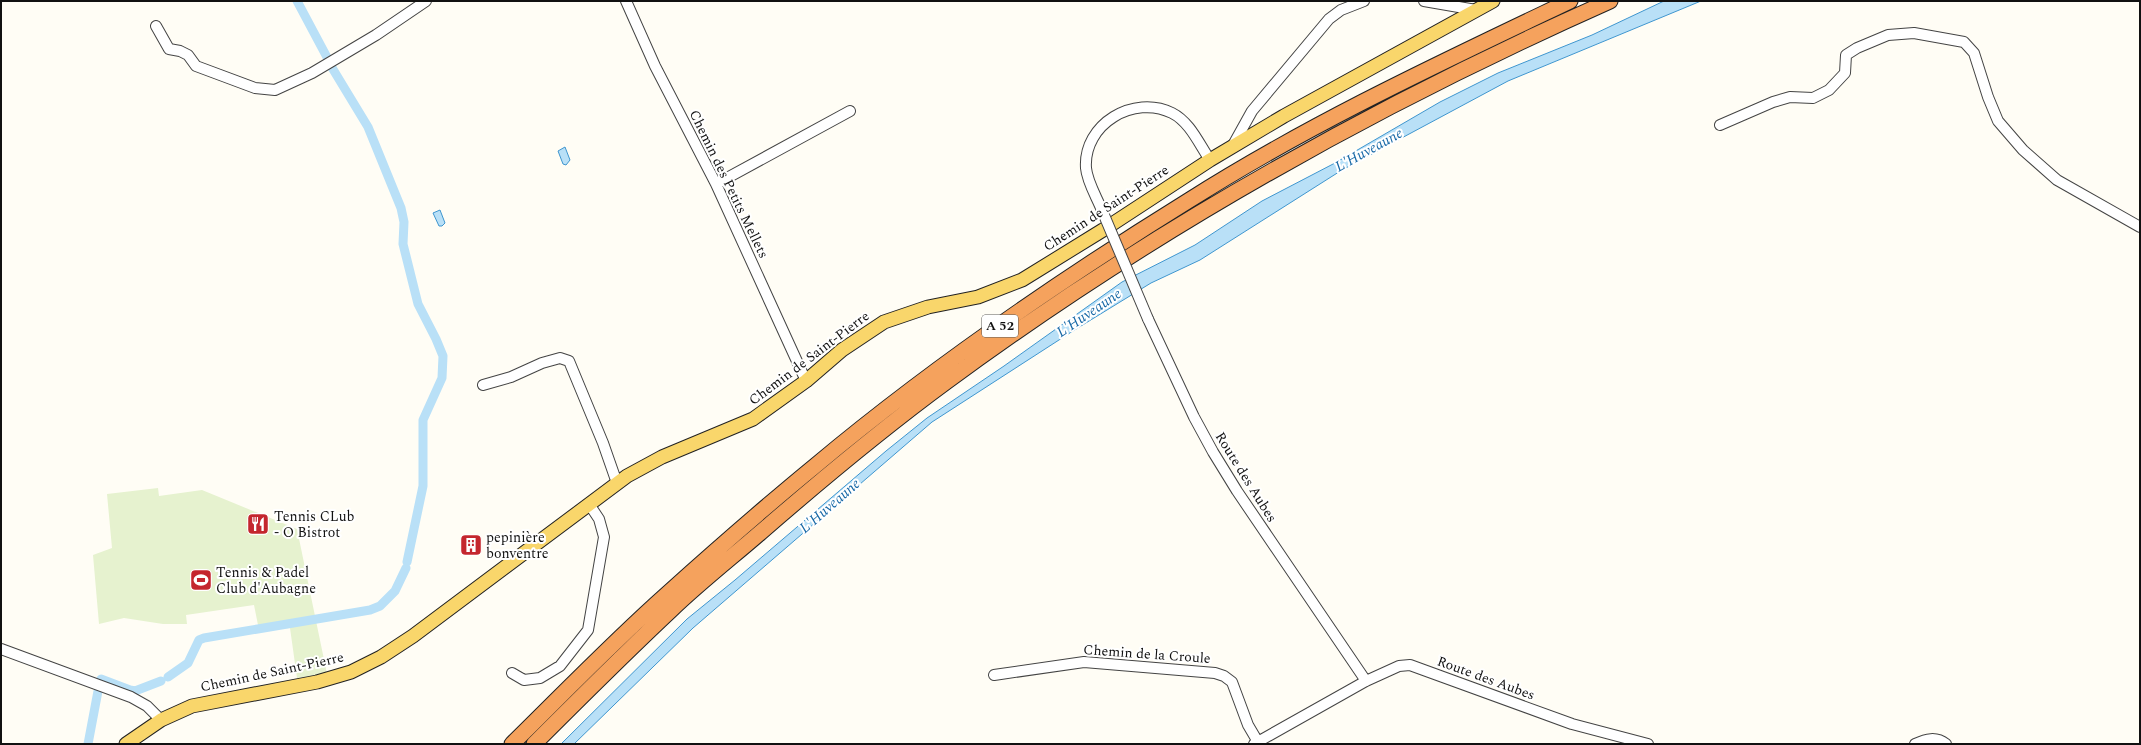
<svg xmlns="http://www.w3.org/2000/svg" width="2141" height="745" font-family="Spectral,serif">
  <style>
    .pitch { fill: #e6f2cf }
    .water { fill: #b9e0f7; stroke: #3f96cf }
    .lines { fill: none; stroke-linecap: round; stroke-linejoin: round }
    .canal { stroke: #b9e0f7; stroke-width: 9 }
    .minor-casing { stroke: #444; stroke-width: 12 }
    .major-casing { stroke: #222; stroke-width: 15 }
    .highway-casing { stroke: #222; stroke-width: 17 }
    .minor { stroke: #fff; stroke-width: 10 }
    .major { stroke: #f9d66b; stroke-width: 13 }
    .highway { stroke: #f5a25d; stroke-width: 15 }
    .minor-bridge-casing { stroke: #444; stroke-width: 12; stroke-linecap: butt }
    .minor-bridge { stroke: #fff; stroke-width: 10 }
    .labels { text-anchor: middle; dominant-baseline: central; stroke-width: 4; stroke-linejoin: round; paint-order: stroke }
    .shield { fill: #fff; stroke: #585858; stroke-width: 1 }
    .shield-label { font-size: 13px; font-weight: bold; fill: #111 }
    .street-label { font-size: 14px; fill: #111; stroke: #fff }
    .poi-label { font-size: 14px; fill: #111; stroke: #fff; text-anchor: start }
    .water-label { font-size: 15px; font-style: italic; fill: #1768a6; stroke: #fff }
  </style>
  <rect width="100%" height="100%" fill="#fffdf5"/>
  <path class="pitch" d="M158,488L159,496L202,490L297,529L327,674L297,678L290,628L259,630L254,605L186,615L187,624H163L124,618L99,624L93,555L112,548L107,494Z"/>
  <path class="water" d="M1664,1H1701L1508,81L1342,170L1200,260L1151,283L1076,329L932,422L693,628L574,744H561L687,619L735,580L886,451L927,418L1004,366L1122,282L1195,245L1262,201L1335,163L1440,102L1498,73L1592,35Z
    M565,147L570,160L566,165L563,164L558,151Z
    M440,210L445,223L442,226H439L433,213Z"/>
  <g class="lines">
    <path class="canal" d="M297,1L329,61
      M331,66L368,127L401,208L404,222L403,244L418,304L436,339L443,356L442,378L423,420V486L407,562
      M168,677L188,663L199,640L204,638L370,610L380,606L395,591L406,568
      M101,679L130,690L135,691L161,681
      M88,744L98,691"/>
    <g class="minor-casing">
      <path id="minor" d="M626,1L655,66L716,184L806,381
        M1424,1L1476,10
        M156,26L169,49L180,51L188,55L196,66L255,88L275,90L312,73L376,35L426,1
        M1720,125L1773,102L1790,97L1813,98L1829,90L1845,73L1846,55L1857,48L1888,35L1914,33L1964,42L1974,53L1988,97L1998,121L2023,150L2057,180L2140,227
        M1232,147L1252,111L1329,19L1341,10L1364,1
        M716,184L850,111
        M1101,208C1096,196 1087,181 1086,168C1083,124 1134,94 1172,113C1190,122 1199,144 1210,160
        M1148,319L1194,417L1213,452L1237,491L1366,681
        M483,385L511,377L542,363L560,358L569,361L603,443L617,483
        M1,649L131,697L147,706L161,720
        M512,673L524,680L540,678L560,666L588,630L604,537L599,519L589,504
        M994,675L1084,662L1215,673L1224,676L1232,682L1248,725L1258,742
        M1254,744L1366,681L1399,666L1410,665L1572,724L1648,744
        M1915,744C1926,739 1936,736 1946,744"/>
    </g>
    <g class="major-casing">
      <path id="major" d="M126,744L161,720L192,706L317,682L351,672L381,657L413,636L627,476L662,457L753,419L806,381L842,350L884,322L928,307L978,297L1022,280L1103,230L1210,160L1284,116L1493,1"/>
    </g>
    <g class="highway-casing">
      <path id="highway" d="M512,744C563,694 613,642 667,594C716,550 765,507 815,466C932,368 1059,281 1188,201C1309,124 1440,63 1570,1
        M534,744C579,699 624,654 671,610C699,583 731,558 761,532C821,480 882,429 946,382C1152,230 1376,105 1610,1"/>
    </g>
    <use href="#minor" class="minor"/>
    <use href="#major" class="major"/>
    <use href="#highway" class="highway"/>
    <g class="minor-bridge-casing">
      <path id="minor-bridge" d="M1101,208L1148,319"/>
    </g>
    <use href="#minor-bridge" class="minor-bridge"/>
  </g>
  <defs>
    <g id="restaurant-square" transform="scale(1.15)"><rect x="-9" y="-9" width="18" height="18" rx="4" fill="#c4262e" stroke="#fff"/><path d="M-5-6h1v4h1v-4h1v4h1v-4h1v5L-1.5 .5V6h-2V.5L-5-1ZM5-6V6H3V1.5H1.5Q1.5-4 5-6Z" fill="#fff"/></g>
    <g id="building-square" transform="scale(1.15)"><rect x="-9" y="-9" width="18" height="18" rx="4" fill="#c4262e" stroke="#fff"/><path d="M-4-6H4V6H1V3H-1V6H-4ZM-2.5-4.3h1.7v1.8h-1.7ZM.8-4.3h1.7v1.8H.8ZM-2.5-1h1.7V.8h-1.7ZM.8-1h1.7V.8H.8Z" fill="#fff"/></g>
    <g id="stadium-square" transform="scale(1.15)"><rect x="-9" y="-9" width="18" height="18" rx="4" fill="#c4262e" stroke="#fff"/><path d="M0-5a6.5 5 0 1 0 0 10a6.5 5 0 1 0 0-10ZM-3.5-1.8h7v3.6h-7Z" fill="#fff"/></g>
  </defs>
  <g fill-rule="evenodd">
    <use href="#restaurant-square" x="258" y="524"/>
    <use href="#building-square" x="471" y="545"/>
    <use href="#stadium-square" x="201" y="580"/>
  </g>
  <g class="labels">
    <rect class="shield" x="982" y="315" width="36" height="22" rx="3"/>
    <g class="shield-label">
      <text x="1000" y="326">A 52</text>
    </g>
    <g class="street-label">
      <text transform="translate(729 184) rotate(64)">Chemin des Petits Mellets</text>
      <text transform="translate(1106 208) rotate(-33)">Chemin de Saint-Pierre</text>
      <text transform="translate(809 358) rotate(-37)">Chemin de Saint-Pierre</text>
      <text transform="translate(1246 477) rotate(58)">Route des Aubes</text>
      <text transform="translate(1147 654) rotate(4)">Chemin de la Croule</text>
      <text transform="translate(272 672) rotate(-12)">Chemin de Saint-Pierre</text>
      <text transform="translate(1486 678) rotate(20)">Route des Aubes</text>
    </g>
    <g class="poi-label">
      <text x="274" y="516">Tennis CLub<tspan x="274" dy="16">- O Bistrot</tspan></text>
      <text x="486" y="537">pepinière<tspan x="486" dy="16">bonventre</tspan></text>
      <text x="216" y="572">Tennis &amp; Padel<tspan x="216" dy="16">Club d'Aubagne</tspan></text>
    </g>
    <g class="water-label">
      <text transform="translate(1369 150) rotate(-29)">L'Huveaune</text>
      <text transform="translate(1089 313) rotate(-34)">L'Huveaune</text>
      <text transform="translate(830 506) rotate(-41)">L'Huveaune</text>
    </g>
  </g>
  <rect width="2141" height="745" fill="none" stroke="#111111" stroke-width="4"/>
</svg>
